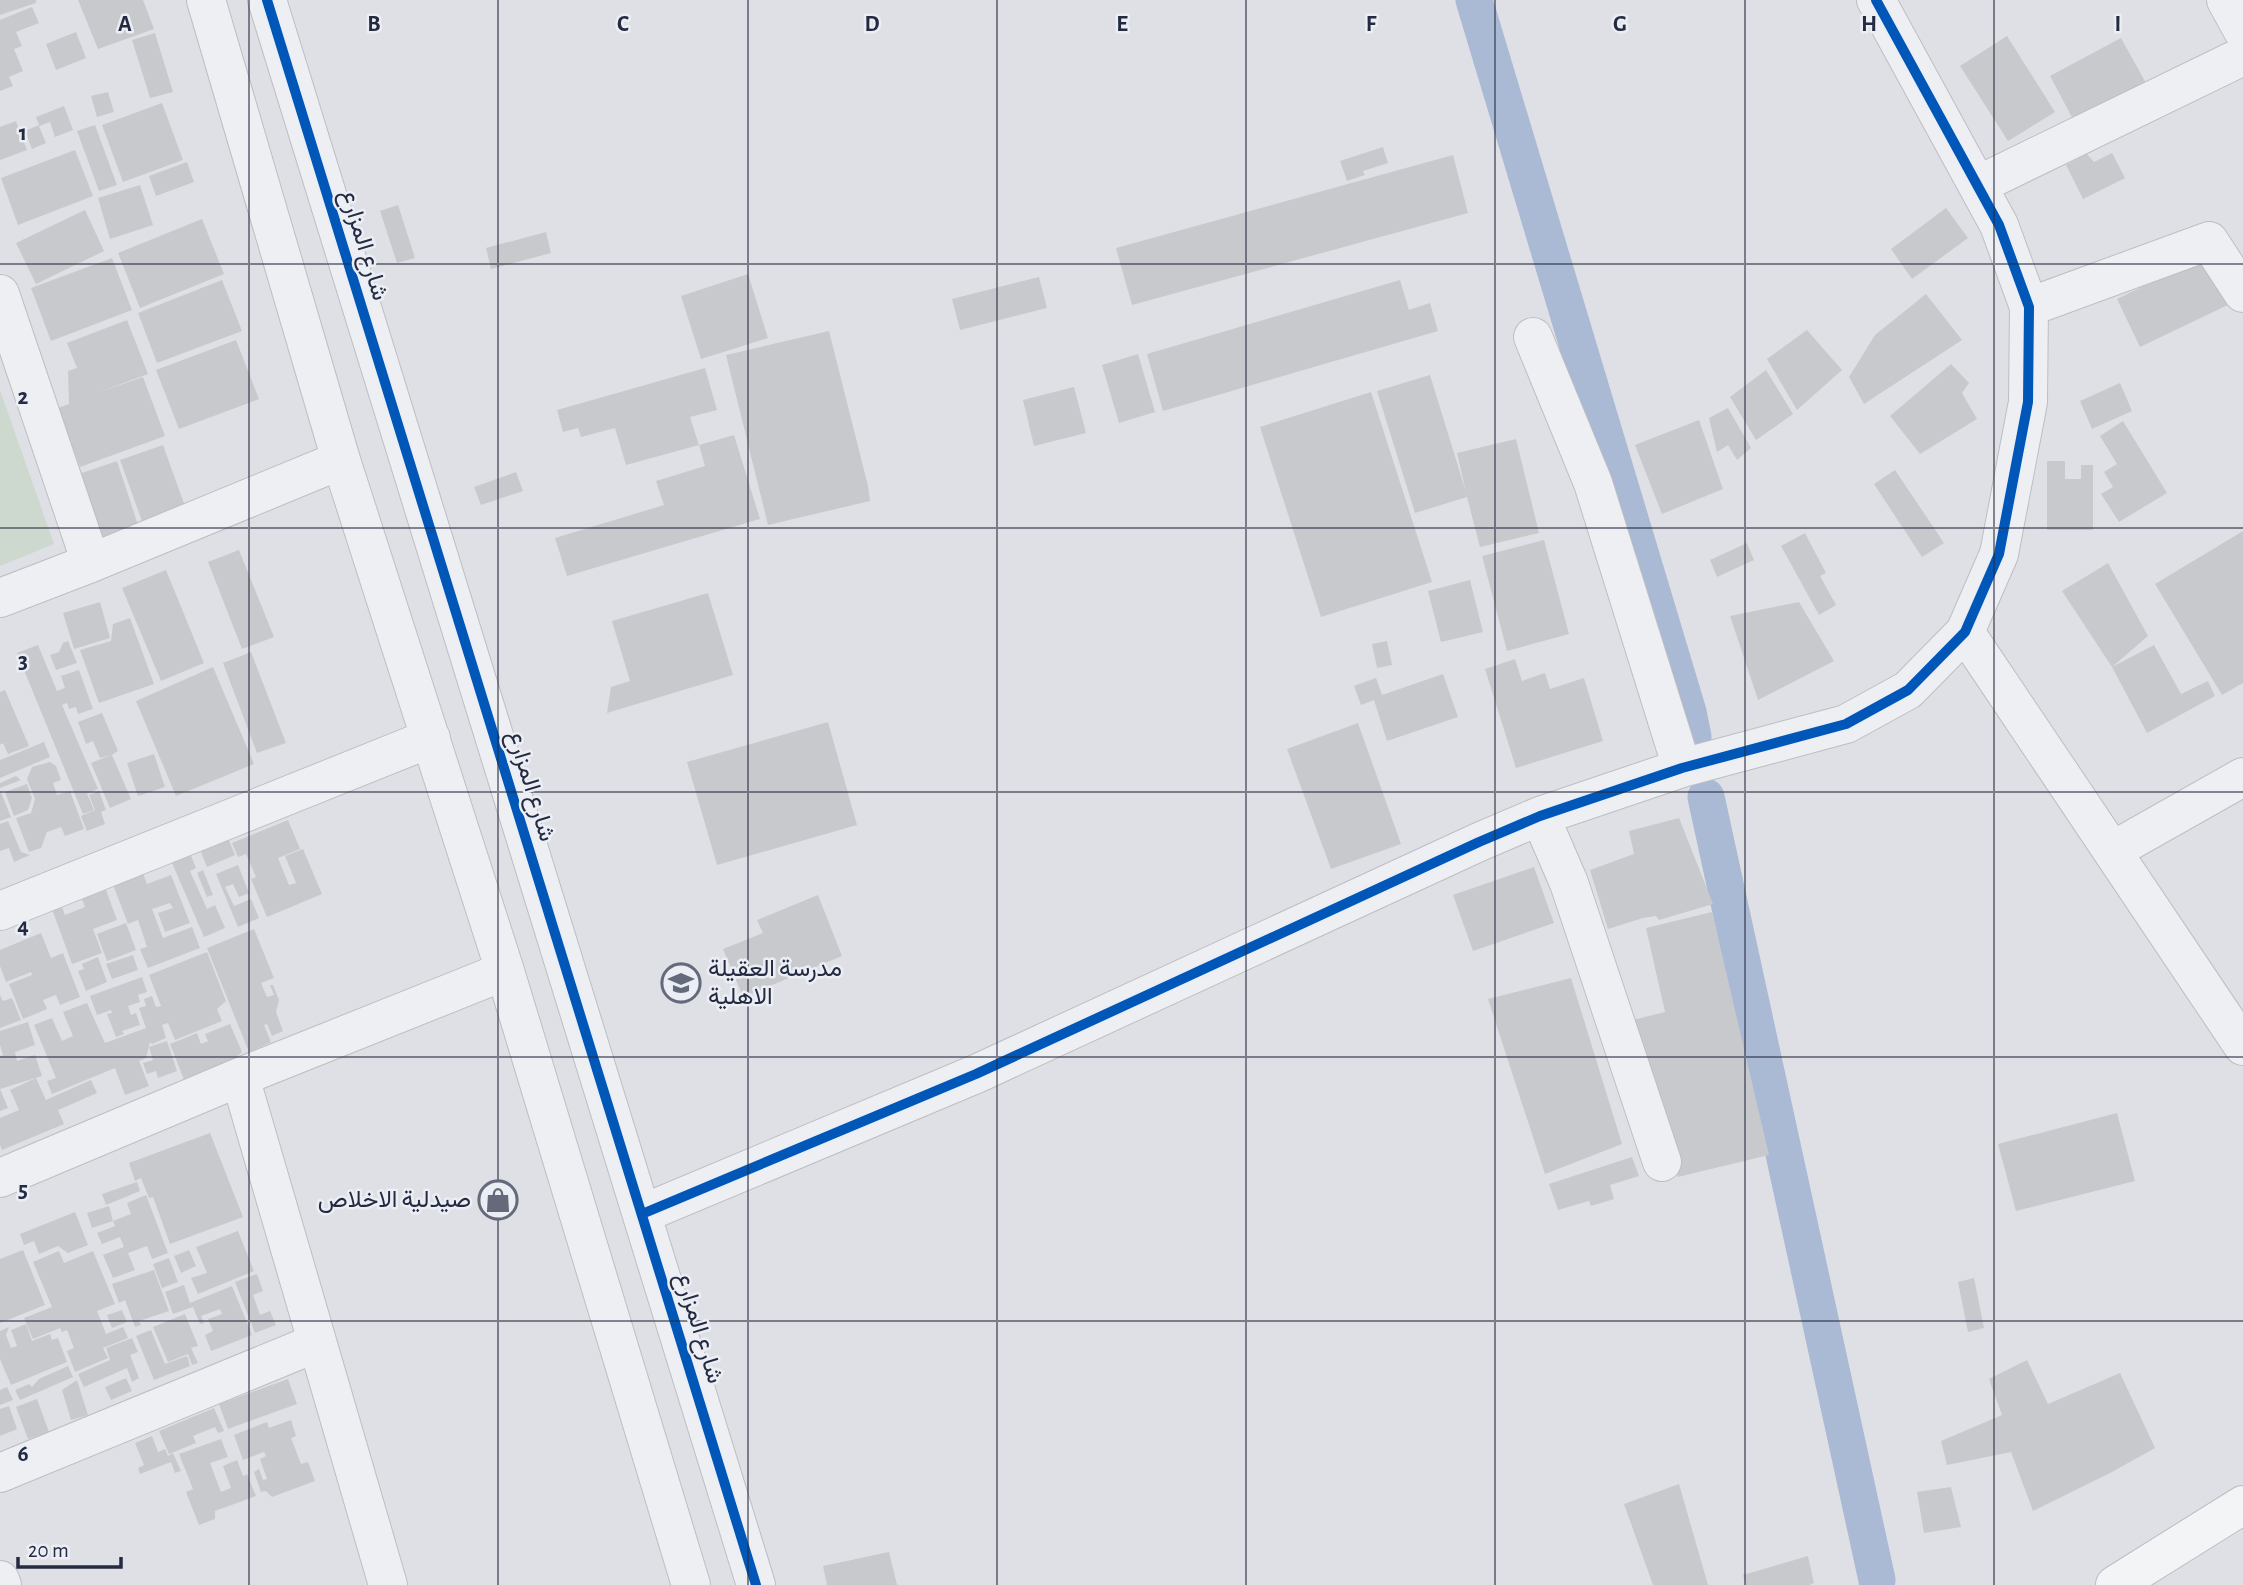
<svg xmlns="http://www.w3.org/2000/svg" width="2243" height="1585" font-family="'Alegreya Sans',Vazirmatn,sans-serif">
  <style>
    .green { fill: #cdd9ce }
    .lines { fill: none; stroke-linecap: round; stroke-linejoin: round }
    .canal { stroke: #aab9d4; stroke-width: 37 }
    .building { fill: #c7c9cd }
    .minor-casing { stroke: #bdbec3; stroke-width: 40 }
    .major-casing { stroke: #bbbdc3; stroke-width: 40 }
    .minor { stroke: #eeeff2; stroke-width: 38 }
    .major { stroke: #f3f4f5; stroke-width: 38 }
    .cycleway-casing { stroke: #ebeef5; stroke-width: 15 }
    .cycleway { stroke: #0057b8; stroke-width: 10 }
    .grid { fill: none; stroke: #242b40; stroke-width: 2; stroke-opacity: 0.55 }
    .labels { text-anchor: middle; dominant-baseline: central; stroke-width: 5; stroke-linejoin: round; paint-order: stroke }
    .street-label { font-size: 24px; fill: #242b40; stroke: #ebeef5 }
    .poi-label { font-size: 24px; fill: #242b40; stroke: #ebeef5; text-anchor: start }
    .grid-label { font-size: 23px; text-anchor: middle; font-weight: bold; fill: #242b40; stroke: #ebeef5; stroke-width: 5; stroke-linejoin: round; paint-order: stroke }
  </style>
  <rect width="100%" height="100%" fill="#dfe0e5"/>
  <path class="green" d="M0,390L54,544L0,566Z"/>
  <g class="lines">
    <path class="canal" d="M1474,0L1688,712L1693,737
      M1706,797L1877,1580"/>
  </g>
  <path class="building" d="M0,0H36V3L0,15Z
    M78,0H143L154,29L98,49Z
    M32,7L39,23L16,32L22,46L14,49L23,71L9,77L13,86L0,91V20Z
    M76,32L86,58L56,70L46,44Z
    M155,33L173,92L150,98L132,40Z
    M2007,36L2055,112L2008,141L1960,66Z
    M2121,38L2147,85L2075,123L2050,76Z
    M108,92L114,112L97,117L91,96Z
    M162,103L183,160L123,182L102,125Z
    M64,106L73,130L55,137L50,122L39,126L46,143L32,149L25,131L39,125L36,117Z
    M16,121L27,150L0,160V127Z
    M95,125L117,185L99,191L77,131Z
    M1383,147L1388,163L1363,171L1365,175L1347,181L1340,161Z
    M75,150L93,196L18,225L1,178Z
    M2112,153L2125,178L2083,199L2066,165L2087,154L2094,162Z
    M1453,155L1468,213L1132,305L1116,248Z
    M187,162L194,182L156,196L149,176Z
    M140,185L153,225L110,239L98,198Z
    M398,205L415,258L397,263L380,211Z
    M1946,208L1968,238L1912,279L1891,249Z
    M85,210L104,251L36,284L16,243Z
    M202,219L224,274L140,308L118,253Z
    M546,232L551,253L491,269L486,248Z
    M2208,255L2232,303L2140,347L2117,299Z
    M112,258L132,310L51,341L31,288Z
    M748,274L768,338L701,359L681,296Z
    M1039,277L1047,308L960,330L952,299Z
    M222,280L242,331L157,363L138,313Z
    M1400,280L1409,310L1430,303L1438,331L1163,411L1147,354Z
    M1926,294L1962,340L1864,404L1849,377L1875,335Z
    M127,320L148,374L97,393L143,377L165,436L80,467L58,408L69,404L68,371L77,368L67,343Z
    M1807,330L1842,370L1797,410L1767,359Z
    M829,331L868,486L870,501L768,525L726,355Z
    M236,340L259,399L179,429L156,370Z
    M1138,354L1155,412L1119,423L1102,365Z
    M1951,364L1969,383L1962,393L1977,419L1920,454L1890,416Z
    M705,368L717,410L690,417L699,445L734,435L760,519L567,576L555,538L664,505L656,481L705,466L699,445L626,465L615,428L581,437L578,428L563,432L557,410Z
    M1766,370L1793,414L1756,440L1730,397Z
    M1430,375L1466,492L1457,453L1516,439L1539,533L1480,547L1467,497L1415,513L1377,391Z
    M2120,383L2132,411L2092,429L2080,401Z
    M1074,387L1086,433L1034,446L1023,400Z
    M1371,392L1432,582L1321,617L1260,427Z
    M1728,408L1751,448L1737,460L1728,445L1717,452L1709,418Z
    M1699,420L1723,489L1662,514L1635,445Z
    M2123,421L2167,493L2119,522L2101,494L2113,487L2104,472L2117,464L2100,436Z
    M163,445L186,509L143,524L120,460Z
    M117,461L138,525L92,541L70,477Z
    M2047,461H2065V479H2081V465H2093V530H2047Z
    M1895,470L1944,543L1922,557L1874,484Z
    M516,472L523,491L481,505L474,487Z
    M2243,531V683L2222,695L2155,584Z
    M1805,533L1826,573L1820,576L1836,605L1819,615L1781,546Z
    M1544,540L1569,634L1507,651L1482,556Z
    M1747,543L1754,560L1717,577L1710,560Z
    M239,550L274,637L242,649L208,562Z
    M2108,563L2148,636L2112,667L2154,645L2181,694L2208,681L2215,696L2147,733L2112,667L2062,591Z
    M166,570L204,663L161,681L122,588Z
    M1470,580L1483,632L1441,642L1428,591Z
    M708,593L733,675L607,713L611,687L630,681L612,621Z
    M100,602L110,638L74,649L63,613Z
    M1799,602L1834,661L1758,700L1730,616Z
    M130,618L154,684L99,703L80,650L111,641L113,624Z
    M68,641L77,663L56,670L50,655L59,652L63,643Z
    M1387,641L1392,665L1377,668L1372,644Z
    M38,645L57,691L65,688L61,676L79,670L93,709L78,714L76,707L69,709L67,703L62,705L98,789L87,794L94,810L83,814L17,653Z
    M251,652L286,743L257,753L223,663Z
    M1515,659L1522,681L1545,673L1550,689L1584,678L1603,741L1516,768L1485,669Z
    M213,667L254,764L176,796L136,701Z
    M1443,674L1458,717L1387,741L1374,700L1361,705L1354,686L1376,678L1382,695Z
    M5,690L29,746L8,754L3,743L0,745V692Z
    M102,713L118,751L112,755L131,799L110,808L91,763L111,755L100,758L93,741L86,744L78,722Z
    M828,722L857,825L717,865L687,762Z
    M1358,723L1401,844L1331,869L1287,749Z
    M44,742L50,757L0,778V760Z
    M154,754L165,787L138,796L127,763Z
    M50,762L56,766L61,780L53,783L57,795L70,791L84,829L65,836L61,827L47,832L41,848L29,852L16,818L31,813L35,799L27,779L32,767Z
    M16,776L21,780L0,788V783Z
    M27,784L32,798L28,810L14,816L5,792Z
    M0,790L11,817L0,821Z
    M99,791L106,810L101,812L105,824L87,831L81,816L95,810L89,795Z
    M1679,818L1713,904L1659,920L1656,916L1643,918L1608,929L1590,870L1634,854L1629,831Z
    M288,820L300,849L278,858L289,885L296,883L285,856L303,849L322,894L267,917L251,879L256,877L246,854L238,857L232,843Z
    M8,821L21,852L30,855L14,862L9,848L0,851V824Z
    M223,826L235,855L207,867L195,837Z
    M188,848L196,868L190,871L207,909L215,905L225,928L204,937L169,856Z
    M238,865L249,893L239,897L233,884L225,887L234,906L251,899L259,918L238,927L216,874Z
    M1534,867L1554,923L1473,951L1453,895Z
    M203,870L213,895L207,897L197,873Z
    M142,871L147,884L171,875L190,923L165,932L158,913L173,908L170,903L152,909L163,938L192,927L200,948L148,968L140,949L147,947L138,920L128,924L112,882Z
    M106,890L117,920L93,929L102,953L72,964L48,898L60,902L65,915L85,907L82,899Z
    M818,895L842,956L743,997L723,949L763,933L757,920Z
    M1712,912L1769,1155L1678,1177L1663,1113L1633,1020L1665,1012L1646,928Z
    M126,923L136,950L107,961L97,934Z
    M254,929L274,978L261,983L267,997L274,995L270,985H273L279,1000L276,1012L283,1031L272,1036L267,1024L264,1025L271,1042L249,1052L207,948Z
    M41,933L51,958L63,953L80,997L60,1005L56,995L43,1000L47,1009L23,1019L9,984L32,975L31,972L6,982L0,966V950Z
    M207,952L226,1001L217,1009L222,1021L175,1040L168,1023L162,1025L166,1038L152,1044L150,1042L146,1058L139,1061L149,1086L125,1095L115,1068L52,1094L47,1081L56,1078L34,1025L52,1018L62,1041L73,1036L63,1012L87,1003L105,1043L146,1028L139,1008L146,1006L144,999L152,996L156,1007L161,1006L149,975Z
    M133,955L138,970L112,979L106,964Z
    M98,957L107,982L86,991L78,971L84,969L82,964Z
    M142,977L147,992L138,995L140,1002L128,1006L131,1015L136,1013L140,1025L122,1031L124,1034L116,1037L107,1014L112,1013L111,1010L97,1015L90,996Z
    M1571,978L1622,1144L1545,1174L1488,999Z
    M0,995L3,1001L12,998L21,1020L0,1028Z
    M28,1022L35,1045L15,1052L17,1061L35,1055L42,1076L0,1089L8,1108L0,1111V1056L3,1055L0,1045V1031Z
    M230,1024L242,1052L228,1064L185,1082L170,1044L197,1033L201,1044L208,1041L205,1034Z
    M167,1041L177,1071L158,1078L156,1071L147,1074L143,1063L153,1060L149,1047Z
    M36,1078L46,1100L91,1080L97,1093L58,1110L64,1124L2,1150L0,1145V1118L19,1110L10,1090Z
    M2117,1113L2135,1181L2016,1211L1998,1144Z
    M210,1133L243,1217L170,1244L153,1197L149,1198L141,1178L135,1181L129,1163Z
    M1632,1157L1639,1176L1610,1185L1614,1199L1591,1206L1589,1201L1558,1210L1549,1184Z
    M137,1182L140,1191L106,1205L102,1194Z
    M146,1195L168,1253L152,1259L147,1246L128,1253L135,1270L113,1278L103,1255L124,1247L120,1237L102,1244L97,1233L115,1226L113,1221L131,1214L127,1203Z
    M109,1206L113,1221L92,1228L87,1213Z
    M75,1212L88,1245L68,1253L58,1246L39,1254L34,1241L24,1245L20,1234Z
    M238,1231L254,1271L198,1294L191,1278L207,1273L196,1247Z
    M23,1250L45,1305L0,1323V1259Z
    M189,1250L196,1266L181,1273L174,1256Z
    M59,1251L64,1263L93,1251L115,1304L97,1311L106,1334L123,1327L128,1338L103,1348L108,1358L75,1372L67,1351L74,1348L67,1330L62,1332L60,1328L33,1339L24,1318L52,1307L33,1262Z
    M169,1258L178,1282L162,1288L153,1264Z
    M154,1270L169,1311L139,1321L141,1325L135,1327L125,1300L119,1303L112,1284Z
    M257,1274L263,1291L253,1295L260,1315L270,1311L276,1325L255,1333L235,1282Z
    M1974,1278L1984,1328L1968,1332L1958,1282Z
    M184,1285L190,1303L232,1286L252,1335L211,1351L205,1335L213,1331L208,1319L222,1314L220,1309L201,1316L204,1323L200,1324L193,1307L173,1314L165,1292Z
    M122,1310L127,1322L112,1328L107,1315Z
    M185,1314L198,1346L191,1348L198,1363L192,1365L188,1354L168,1362L153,1327Z
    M26,1324L32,1341L50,1334L52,1340L58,1338L67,1362L11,1385L0,1359V1331L9,1327L6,1335L11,1348L17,1346L11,1330Z
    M151,1330L165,1364L187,1356L190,1366L154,1380L136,1336Z
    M132,1338L138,1352L130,1355L139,1378L132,1382L127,1368L84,1387L78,1374L110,1360L106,1348Z
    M2027,1360L2048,1404L2120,1373L2155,1448L2112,1472L2033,1511L2011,1452L1947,1465L1941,1441L2002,1415L1989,1379Z
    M68,1366L73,1377L20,1400L15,1390L29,1384L32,1387L39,1379Z
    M126,1378L132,1391L111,1400L105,1387Z
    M288,1379L297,1404L228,1429L219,1404Z
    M77,1380L88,1415L71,1420L62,1390Z
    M7,1387L13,1400L0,1405V1390Z
    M37,1399L49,1432L28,1439L16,1407Z
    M9,1406L17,1429L0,1436V1409Z
    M214,1408L224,1431L218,1433L215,1427L193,1436L196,1443L169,1454L159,1431Z
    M291,1420L296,1436L291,1438L301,1464L308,1462L315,1481L272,1497L266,1491L261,1492L254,1472L259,1469L263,1480L267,1479L260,1459L266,1456L264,1452L243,1460L234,1435L267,1422L269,1428Z
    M152,1436L158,1452L165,1449L168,1456L173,1453L181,1471L175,1473L171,1462L140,1474L138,1468L144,1465L135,1443Z
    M221,1439L228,1457L210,1463L221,1492L231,1488L223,1466L237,1460L243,1476L247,1474L256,1496L215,1511V1519L199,1525L186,1492L193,1489L179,1454Z
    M1679,1484L1708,1585H1653L1624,1504Z
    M1951,1487L1961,1527L1924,1533L1917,1492Z
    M889,1552L897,1585H827L823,1566Z
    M1808,1556L1814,1583L1809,1585H1746L1743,1575Z"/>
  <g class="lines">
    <g class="minor-casing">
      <path id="minor" d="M206,0L341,460L505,971L691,1585
        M267,0L756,1585
        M2226,0L2243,31
        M1978,185L2243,56
        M0,294L91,563
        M2029,307L2209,241L2243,293
        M1533,337L1593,483L1682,768
        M0,598L91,563L341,460
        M1965,632L2243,1046
        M1540,816L1569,883L1662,1162
        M2112,851L2243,777
        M0,911L431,738
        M240,1077L388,1585
        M0,1178L240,1077L505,971
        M642,1214L976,1074L1479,842L1540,816L1682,768L1846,724L1908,690L1965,632L1999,554L2028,402L2029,307L1999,225L1876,0
        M0,1473L316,1343
        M0,1580L2,1585"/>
    </g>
    <g class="major-casing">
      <path id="major" d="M2115,1585L2243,1505"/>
    </g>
    <use href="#minor" class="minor"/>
    <use href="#major" class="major"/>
    <g class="cycleway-casing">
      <path id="cycleway" d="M267,0L756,1585
        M642,1214L976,1074L1479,842L1540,816L1682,768L1846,724L1908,690L1965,632L1999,554L2028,402L2029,307L1999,225L1876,0"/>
    </g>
    <use href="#cycleway" class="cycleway"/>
  </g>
  <path class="grid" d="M249,0V1585M498,0V1585M748,0V1585M997,0V1585M1246,0V1585M1495,0V1585M1745,0V1585M1994,0V1585M0,264H2243M0,528H2243M0,792H2243M0,1057H2243M0,1321H2243"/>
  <defs>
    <g id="school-ring" transform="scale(2.0125)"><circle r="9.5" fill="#ebeef5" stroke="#656a7a" stroke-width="1.5"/><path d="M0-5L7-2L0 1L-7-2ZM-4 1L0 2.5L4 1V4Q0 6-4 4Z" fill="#656a7a"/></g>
    <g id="shop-ring" transform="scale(2.0125)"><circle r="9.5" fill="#ebeef5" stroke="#656a7a" stroke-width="1.5"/><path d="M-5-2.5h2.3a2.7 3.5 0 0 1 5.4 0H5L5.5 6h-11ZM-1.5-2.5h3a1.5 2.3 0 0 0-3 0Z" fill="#656a7a"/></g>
  </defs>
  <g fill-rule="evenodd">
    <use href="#school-ring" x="681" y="983"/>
    <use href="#shop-ring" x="498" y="1200"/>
  </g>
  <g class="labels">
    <g class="street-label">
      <text transform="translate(364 245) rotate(73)">شارع المزارع</text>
      <text transform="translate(531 786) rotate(73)">شارع المزارع</text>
      <text transform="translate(699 1328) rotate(73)">شارع المزارع</text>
    </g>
    <g class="poi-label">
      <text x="708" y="969">مدرسة العقيلة<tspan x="708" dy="28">الاهلية</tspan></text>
      <text x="471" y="1200" text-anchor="end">صيدلية الاخلاص</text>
    </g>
  </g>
  <g class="grid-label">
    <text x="125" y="31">A</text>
    <text x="374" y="31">B</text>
    <text x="623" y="31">C</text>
    <text x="872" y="31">D</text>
    <text x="1122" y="31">E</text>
    <text x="1371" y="31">F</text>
    <text x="1620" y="31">G</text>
    <text x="1869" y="31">H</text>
    <text x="2118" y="31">I</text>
    <text x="23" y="140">1</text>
    <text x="23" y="404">2</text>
    <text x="23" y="668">3</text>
    <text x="23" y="933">4</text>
    <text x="23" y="1197">5</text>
    <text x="23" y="1461">6</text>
  </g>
  <path d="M18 1557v10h103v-10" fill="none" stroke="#242b40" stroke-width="3.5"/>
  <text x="28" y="1557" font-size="21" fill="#242b40" stroke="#ebeef5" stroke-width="5" paint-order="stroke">20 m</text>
</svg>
